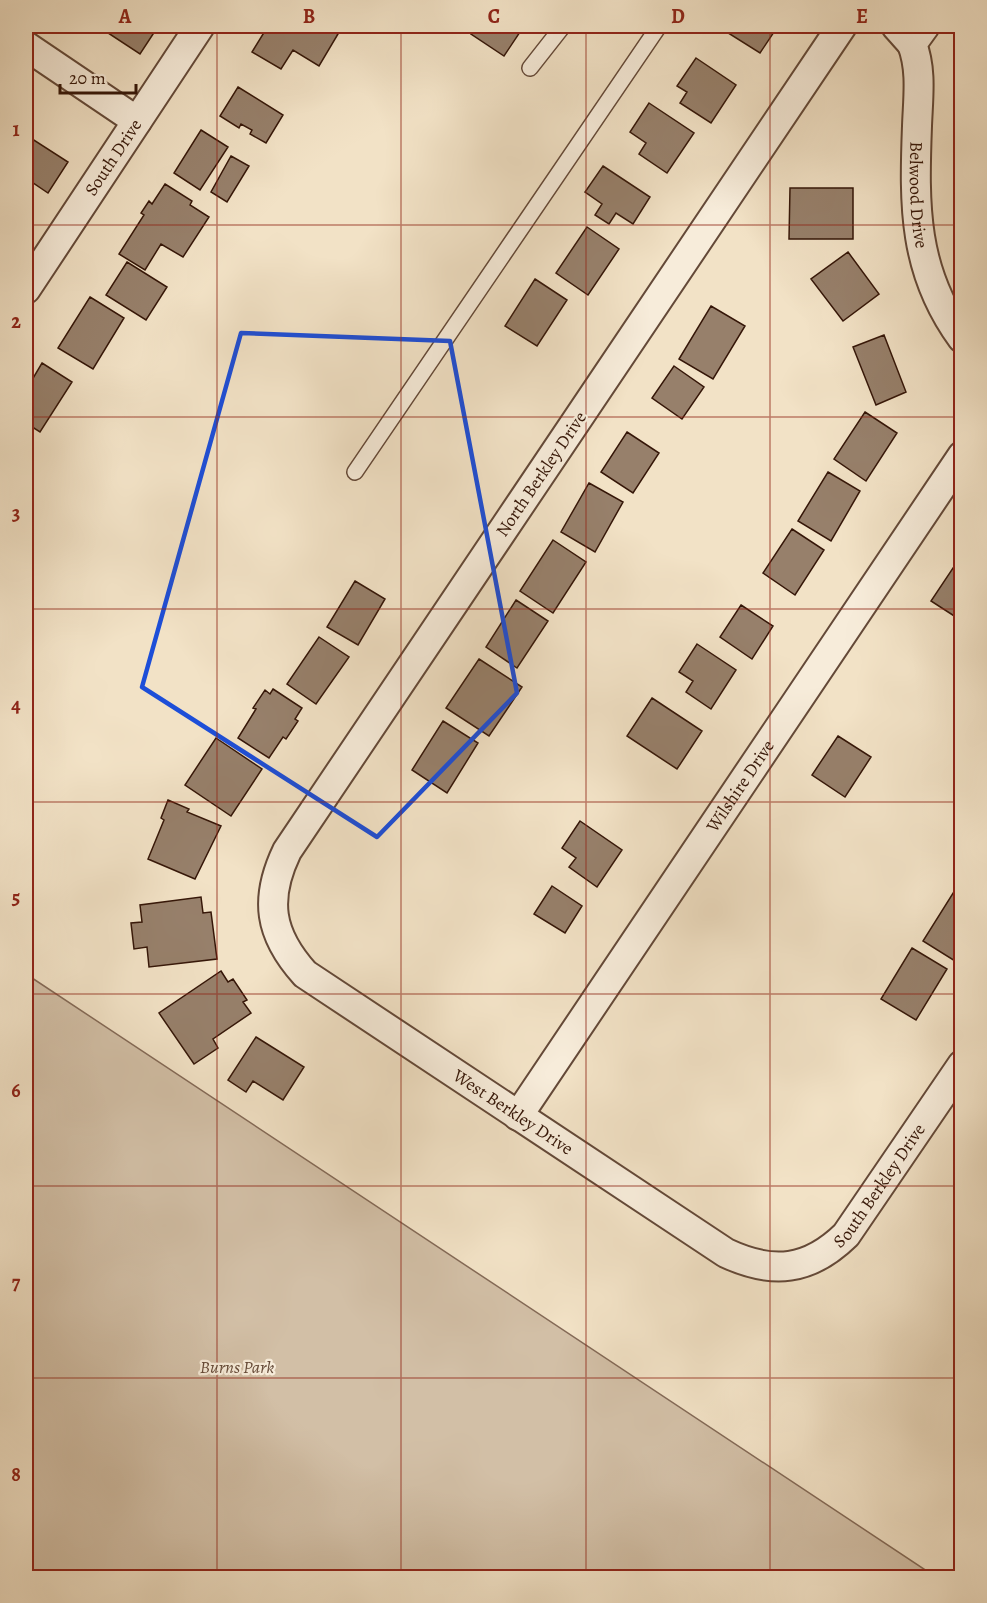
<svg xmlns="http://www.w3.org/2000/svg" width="987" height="1603" font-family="Alegreya,serif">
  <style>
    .green { fill: #d2bfa6; stroke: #846a57; stroke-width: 1.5 }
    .building { fill: #97806b; stroke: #351608; stroke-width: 1.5 }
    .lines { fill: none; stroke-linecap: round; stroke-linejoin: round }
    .lane-casing { stroke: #644938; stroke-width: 18 }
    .street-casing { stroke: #644938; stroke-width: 32 }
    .lane { stroke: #f7ecda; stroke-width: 15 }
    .street { stroke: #f7ecda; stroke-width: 28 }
    .marked { fill: none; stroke: #1d4ed8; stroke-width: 4.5; stroke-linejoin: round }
    .grid { fill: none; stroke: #8f2418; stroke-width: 1.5; stroke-opacity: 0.55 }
    .labels { text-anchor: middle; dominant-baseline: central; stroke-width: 4.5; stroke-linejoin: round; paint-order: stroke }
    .street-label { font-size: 18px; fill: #351608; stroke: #f7ecda }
    .park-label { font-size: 18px; font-style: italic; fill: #644937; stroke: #f7ecda }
    .neatline { fill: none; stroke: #8f2418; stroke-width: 2 }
    .grid-label { font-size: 20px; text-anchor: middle; font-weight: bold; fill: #8f2418 }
  </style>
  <rect width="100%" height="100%" fill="#f2e2c6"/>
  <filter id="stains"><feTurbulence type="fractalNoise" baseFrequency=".00333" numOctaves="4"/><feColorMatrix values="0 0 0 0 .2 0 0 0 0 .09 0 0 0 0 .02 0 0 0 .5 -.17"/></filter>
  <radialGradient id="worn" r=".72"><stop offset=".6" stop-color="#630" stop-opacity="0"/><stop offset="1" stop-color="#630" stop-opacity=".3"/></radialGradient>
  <path class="green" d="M26,974L936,1577H26Z"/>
  <path class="building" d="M104,26H153L157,28L140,54L102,29Z
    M268,26H324L338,34L319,66L293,50L281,69L252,52Z
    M477,26H524L504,56L471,34Z
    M728,26H778L760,53L725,31Z
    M696,58L736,85L711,123L680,103L687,92L677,86Z
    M238,87L283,115L266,143L250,134L252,130L241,124L239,128L220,116Z
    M649,103L694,133L667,173L639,154L646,143L630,132Z
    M26,128L32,132L29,137L68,162L48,193L26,178Z
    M201,130L228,147L200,190L174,173Z
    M231,156L249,166L227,202L211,192Z
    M603,166L650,197L633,224L616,213L609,224L595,215L602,204L585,192Z
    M165,184L192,201L190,205L209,217L183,257L161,244L145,270L119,254L144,215L141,213L149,201L152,204Z
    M790,188H853V239H789Z
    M587,227L619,249L588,295L556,273Z
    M848,252L879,294L843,321L811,279Z
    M127,262L167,287L146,320L106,295Z
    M535,279L567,300L537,346L505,326Z
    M90,297L124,318L93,369L58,348Z
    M711,306L745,326L713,379L679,359Z
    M884,335L906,392L876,405L853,347Z
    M42,363L72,382L40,432L26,423V390Z
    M674,366L704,387L682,419L652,398Z
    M865,412L897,433L866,481L834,459Z
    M627,432L659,453L633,493L601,472Z
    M828,472L860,491L831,541L798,521Z
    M589,483L623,502L595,552L561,532Z
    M792,529L824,550L795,595L763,573Z
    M553,540L586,562L553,613L520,591Z
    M957,562L962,566V621L931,601Z
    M355,581L385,599L358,645L327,627Z
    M516,600L548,621L517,668L486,647Z
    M741,605L773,626L752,659L720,637Z
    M319,637L349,657L316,704L287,684Z
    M697,644L736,670L711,709L686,692L693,681L679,672Z
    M479,659L522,687L489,736L446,708Z
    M273,689L302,708L295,719L298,721L286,739L283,737L269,758L238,738L256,709L253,708L265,690L270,694Z
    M652,698L702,731L677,769L627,736Z
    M443,721L478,743L447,793L412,770Z
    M838,736L871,757L845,797L812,775Z
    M216,738L262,769L231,816L185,785Z
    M168,800L189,809L187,812L221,826L195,879L148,859L164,820L161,818Z
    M580,821L622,850L597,887L569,867L576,858L562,848Z
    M552,886L582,906L565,933L534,914Z
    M955,890L962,895V951L955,961L923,941Z
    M201,897L203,913L211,912L217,959L149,967L147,947L134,949L131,923L142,922L140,905Z
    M912,948L947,969L916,1020L881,999Z
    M221,971L228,982L233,979L247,1000L243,1002L251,1013L213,1039L218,1048L194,1064L159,1013Z
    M256,1037L304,1067L283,1100L253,1081L246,1092L228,1080Z"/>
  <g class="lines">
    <g class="lane-casing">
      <path id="lane" d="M530,68L563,26
        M355,472L659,26"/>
    </g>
    <g class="street-casing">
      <g id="street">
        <path id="s1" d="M842,26L287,851C264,899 269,934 305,974L726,1253C773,1275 809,1271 846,1235L962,1065"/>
        <path d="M896,26L912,44"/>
        <path id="s2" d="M925,26L912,44C922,70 918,98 917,126C914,205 913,271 962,338"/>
        <path d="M26,46L137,121"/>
        <path id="s3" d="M26,289L200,26"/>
        <path id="s4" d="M518,1116L962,456"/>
      </g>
    </g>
    <use href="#lane" class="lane"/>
    <use href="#street" class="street"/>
  </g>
  <path class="marked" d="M241,333L450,341L517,693L377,837L142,687Z"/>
  <path class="grid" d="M217,26V1578M401,26V1578M586,26V1578M770,26V1578M26,225H962M26,417H962M26,609H962M26,802H962M26,994H962M26,1186H962M26,1378H962"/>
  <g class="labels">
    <g class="street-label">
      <text stroke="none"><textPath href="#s3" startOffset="158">South Drive</textPath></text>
      <text stroke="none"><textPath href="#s2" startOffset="174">Belwood Drive</textPath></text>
      <text transform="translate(541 474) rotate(-56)">North Berkley Drive</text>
      <text stroke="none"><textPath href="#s4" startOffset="398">Wilshire Drive</textPath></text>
      <text stroke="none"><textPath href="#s1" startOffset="1378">West Berkley Drive</textPath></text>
      <text stroke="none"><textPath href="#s1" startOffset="1824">South Berkley Drive</textPath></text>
    </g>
    <g class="park-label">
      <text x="237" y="1367">Burns Park</text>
    </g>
  </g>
  <rect width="987" height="1603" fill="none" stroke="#f2e2c6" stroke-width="66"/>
  <path d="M60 84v9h76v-9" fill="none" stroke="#351608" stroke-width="3"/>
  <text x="69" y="84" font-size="18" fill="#351608" stroke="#f7ecda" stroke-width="4.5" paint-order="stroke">20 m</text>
  <rect x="33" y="33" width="921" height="1537" class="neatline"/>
  <g class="grid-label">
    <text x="125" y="23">A</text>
    <text x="309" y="23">B</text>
    <text x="494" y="23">C</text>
    <text x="678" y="23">D</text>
    <text x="862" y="23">E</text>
    <text x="16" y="136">1</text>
    <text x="16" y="328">2</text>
    <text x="16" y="520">3</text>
    <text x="16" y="712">4</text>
    <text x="16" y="904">5</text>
    <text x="16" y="1097">6</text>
    <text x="16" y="1289">7</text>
    <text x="16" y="1481">8</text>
  </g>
  <rect width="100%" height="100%" filter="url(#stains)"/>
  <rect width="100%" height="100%" fill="url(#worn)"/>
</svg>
